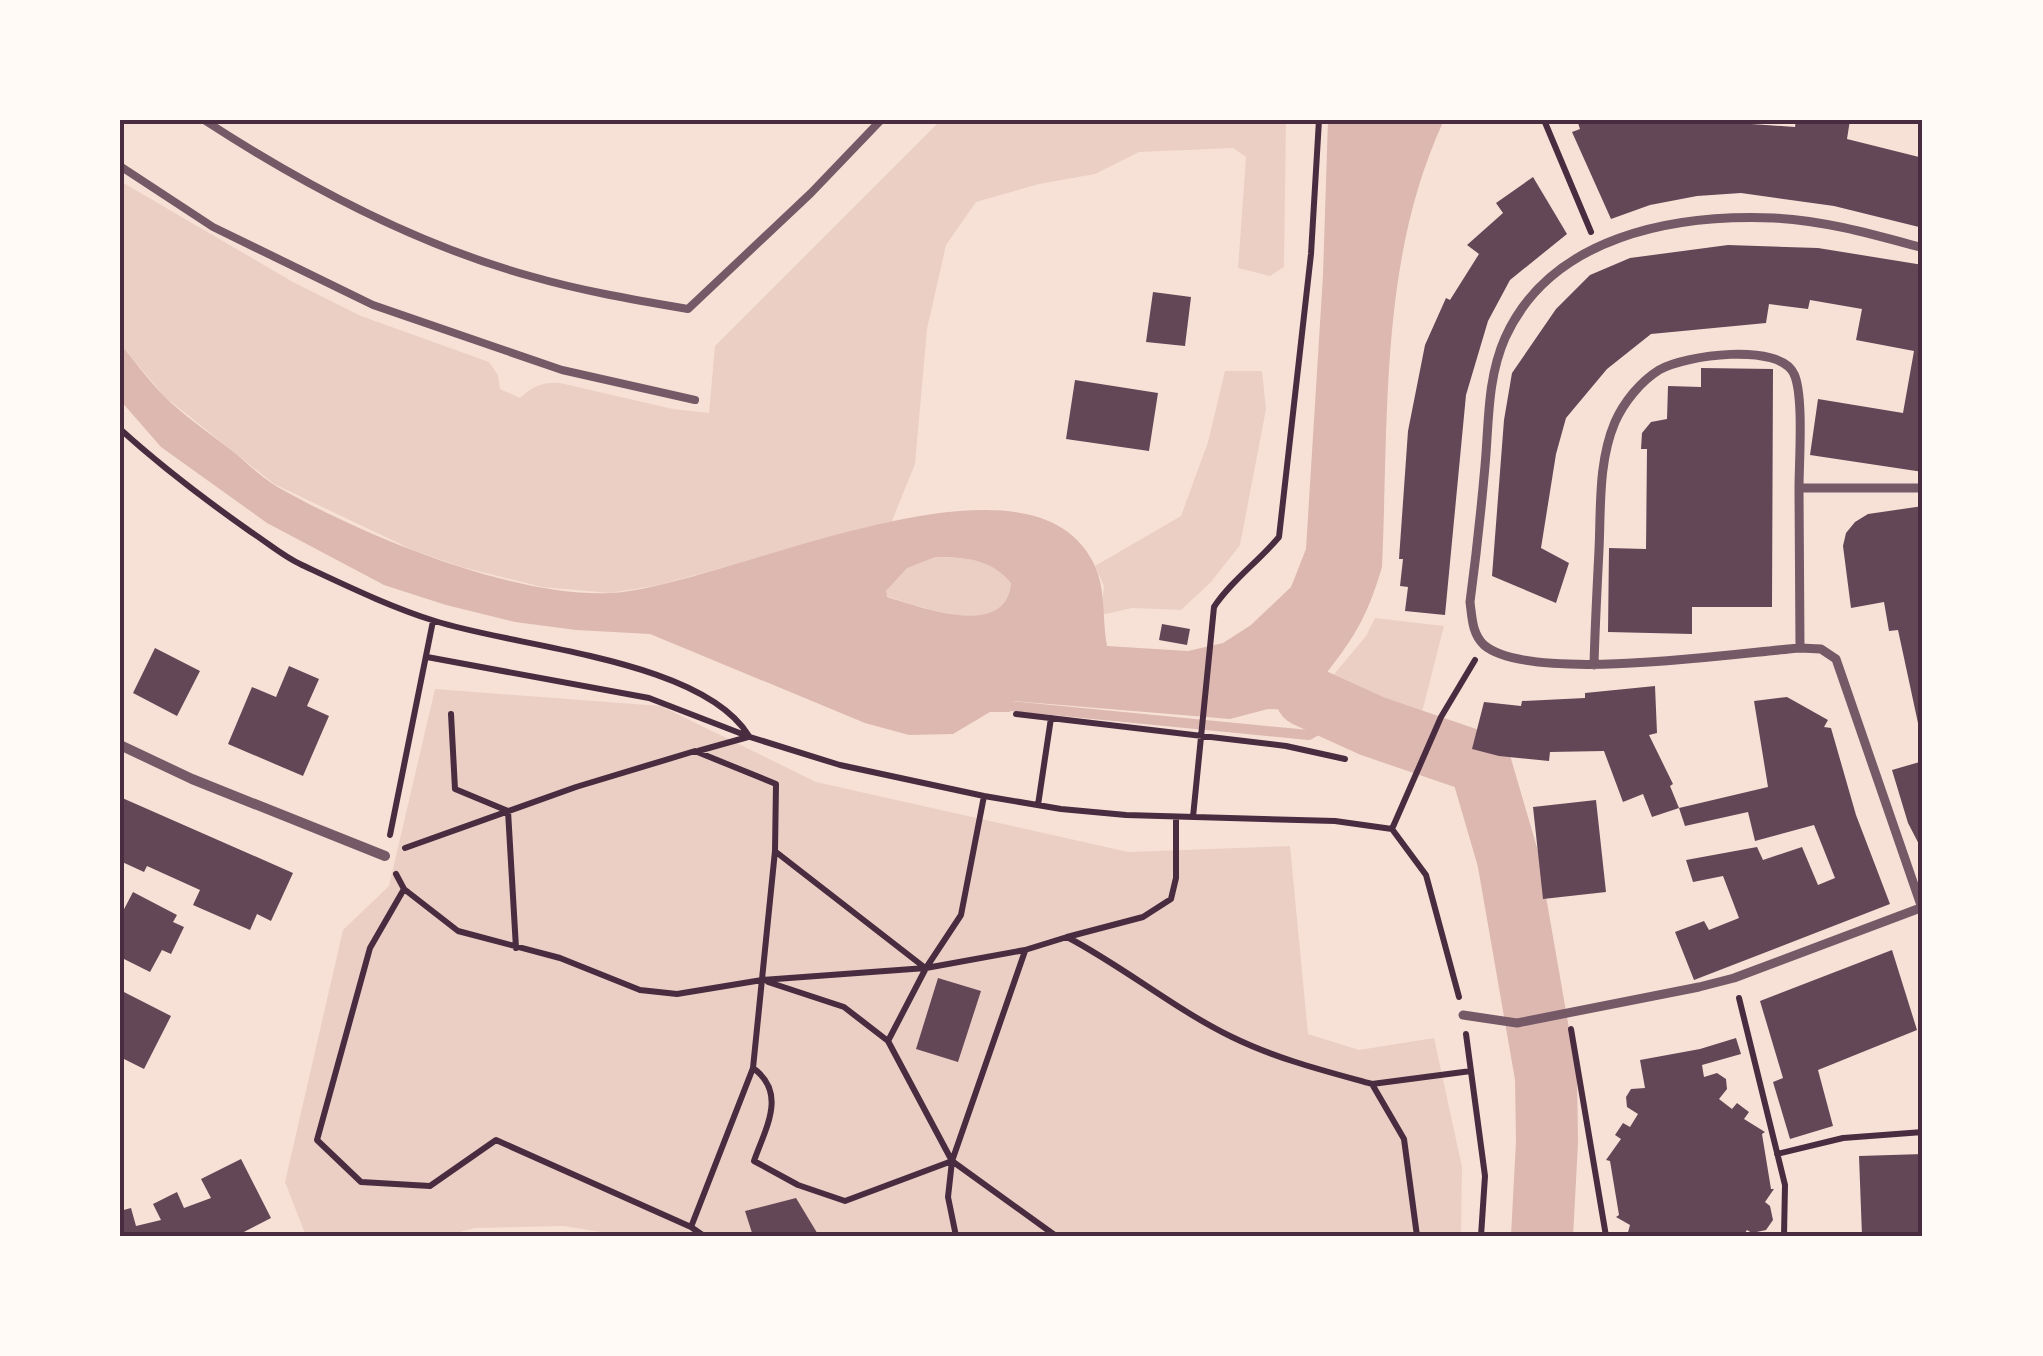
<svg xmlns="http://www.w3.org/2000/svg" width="2043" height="1356" font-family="Cabin,sans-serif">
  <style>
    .green { fill: #ebcfc5 }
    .water { fill: #dcb8b0; fill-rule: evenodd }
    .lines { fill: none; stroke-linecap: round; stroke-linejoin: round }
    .stream { stroke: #dcb8b0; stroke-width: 10 }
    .river { stroke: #dcb8b0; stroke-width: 62 }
    .building { fill: #644757 }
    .path { stroke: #4a2c40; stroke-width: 6 }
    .service { stroke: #755966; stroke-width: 8 }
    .pedestrian { stroke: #755966; stroke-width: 9 }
    .minor { stroke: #755966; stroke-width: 10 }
    .neatline { fill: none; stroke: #4a2c40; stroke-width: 4 }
  </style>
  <rect width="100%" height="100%" fill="#f7e1d7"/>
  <path class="green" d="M941,120H1286L1284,267L1270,276L1238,268L1246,157L1233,148L1139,152L1095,174L1039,184L976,202L946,245L927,329L915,464L892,521L659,585L610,593L542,587L462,567L415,551L274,484L165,397L120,344V181L293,282L361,316L489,362L498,375L500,389L520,398C533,386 543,382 560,383L673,409L709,413L715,346Z
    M1225,371H1262L1266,409L1240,545L1211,582L1181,610L1132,608L1101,615L1104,586L1095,566L1181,516L1208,442Z
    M935,557C965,557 991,559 1011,583C1005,640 921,607 886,596V591L907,567Z
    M1375,618L1444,626L1420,720L1325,685L1366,636Z
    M435,689L661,706L816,782L1128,852L1290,846L1308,1034L1359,1050L1434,1038L1462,1167L1461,1236H625L564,1226L475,1228L444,1236H306L285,1182L343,930L389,886Z"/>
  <path class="water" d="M1328,120H1444C1379,259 1389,417 1382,567C1366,621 1353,639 1319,683L1392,709L1375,751L1324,738L1313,721L1300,710L1268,709L1230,719L1012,701L1010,712H990L953,734L909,735L865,723L650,634L576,630L515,622L446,605L384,585L267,523L161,447L120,400V344C135,361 148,380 164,396C185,417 211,434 235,453C248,464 261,477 276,486C361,535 513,598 612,593C720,587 1012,440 1087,552C1108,582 1101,612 1107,646L1188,651L1223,643L1251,625L1291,587L1306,549L1323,275ZM935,557C965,557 991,559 1011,583C1006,640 921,607 887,597L886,591L907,568Z"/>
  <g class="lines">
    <path class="stream" d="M1005,699L1011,706L1309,735L1329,723"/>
    <path class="river" d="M1306,696L1372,726L1480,763L1508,859L1546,1077L1547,1142L1542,1236"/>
  </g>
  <path class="building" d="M1577,120H1631V123L1694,120L1795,127L1796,120H1850L1847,139L1923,158V228L1834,206L1741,193L1697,196L1650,205L1611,219L1572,132L1580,129Z
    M1533,177L1567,234L1510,280L1488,321L1466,395L1445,615L1405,611L1408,587L1400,586L1403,559H1399L1408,431L1425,345L1446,298L1450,300L1479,254L1467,245L1503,213L1496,203Z
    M1728,245L1818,248L1923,265V472L1810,455L1818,399L1903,413L1914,351L1856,340L1862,309L1810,300L1808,309L1769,304L1766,323L1651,334L1607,369L1566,418L1556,454L1541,548L1569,563L1556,603L1492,576L1504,420L1512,373L1556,309L1590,275L1630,258Z
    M1153,292L1191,297L1185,346L1146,342Z
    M1701,368L1773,369L1772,607H1692V634L1608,632L1609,548L1646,549L1647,449H1641L1642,433L1651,422L1667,419L1668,386L1701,387Z
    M1075,380L1158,393L1149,451L1066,439Z
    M1923,506V737H1921L1898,630L1889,631L1884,602L1851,608L1843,546L1846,533L1855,522L1868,514Z
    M1162,624L1190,629L1187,645L1159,640Z
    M155,648L200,671L177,716L133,693Z
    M289,666L319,679L307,706L329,716L303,776L228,744L252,687L276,697Z
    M1655,686L1657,733L1649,735L1673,784L1670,786L1679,808L1652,817L1643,794L1623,802L1604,751L1550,752L1549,761L1499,756L1472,749L1484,702L1521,706L1522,701L1585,698V693Z
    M1787,697L1828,720L1824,727L1831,728L1856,815L1890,904L1694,980L1675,932L1704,921L1709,930L1739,918L1723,876L1693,882L1686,860L1757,847L1763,860L1802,847L1818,885L1835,878L1814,825L1755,841L1748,812L1685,826L1679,808L1768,787L1754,701Z
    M1923,761V852L1908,823L1892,770Z
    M120,797L293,873L271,921L257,914L250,930L193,905L200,890L147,866L144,872L120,861Z
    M1596,800L1606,892L1543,899L1533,807Z
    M133,892L177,915L173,922L184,927L171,954L162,950L150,972L120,957V917Z
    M1892,950L1917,1030L1818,1070L1833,1126L1790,1139L1773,1082L1783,1078L1760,1001Z
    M938,978L981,991L958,1062L916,1049Z
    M120,990L171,1016L144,1069L120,1057Z
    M1736,1038L1741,1054L1702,1065L1704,1077L1717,1073L1726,1079L1727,1089L1719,1099L1732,1109L1737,1103L1749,1112L1744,1119L1765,1132L1762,1134L1771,1189H1774L1765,1202L1770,1206L1773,1220L1766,1230L1752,1233L1747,1230L1743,1236H1627L1630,1225L1616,1217L1619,1215L1610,1161L1606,1160L1621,1139L1615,1135L1623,1123L1630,1127L1638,1114L1627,1107L1626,1097L1631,1089L1645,1088L1640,1060L1700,1049Z
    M1923,1154V1236H1862L1859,1156Z
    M241,1159L271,1218L236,1236H120V1211L131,1208L136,1226L161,1220L153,1204L177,1192L184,1208L211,1198L201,1179Z
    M796,1198L819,1236H753L745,1211Z"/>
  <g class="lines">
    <path class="path" d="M1544,120L1591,232
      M120,429C163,468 204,499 251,532C268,543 284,557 302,565C345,585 390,607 435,621C519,648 702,659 749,736
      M427,657L649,698L750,737L840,765L984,796L1061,809L1126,815L1335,821L1392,829L1426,875L1459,997
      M451,714L455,789L508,811L516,948
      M1016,714L1286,746L1345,759
      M698,751L748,737
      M1038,805L1051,718
      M1176,817V878L1171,899L1143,917L1067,937C1124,967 1176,1010 1232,1037C1277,1059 1325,1071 1372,1084L1404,1139L1417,1236
      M1193,817L1214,607C1231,581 1258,562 1279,537L1311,254L1319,120
      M1392,829L1441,717L1475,660
      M390,835L433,621
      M405,848L576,787L695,751L776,784L775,851L753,1068L691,1227
      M776,852L924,967
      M396,874L404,889L458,931L560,958L640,990L677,994L762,980L926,968L1025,950L1067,937
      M404,889L370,948L317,1140L361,1182L430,1186L496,1140L691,1227L704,1236
      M768,982L844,1007L888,1041L952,1161L1056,1236
      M1739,998L1785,1185L1784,1236
      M1571,1029L1606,1236
      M1466,1034L1485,1176L1481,1236
      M888,1041L926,968L961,915L984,796
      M753,1068C788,1093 765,1129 754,1161L798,1185L845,1201L952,1161
      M1372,1084L1471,1071
      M1777,1154L1843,1138L1923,1132
      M956,1236L948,1197L952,1161L1025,951"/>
    <path class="service" d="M204,120C304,185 414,244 530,276C582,291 635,300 688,309L811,193L881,120
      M120,166L213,227L373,305L562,370L695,400"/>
    <path class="pedestrian" d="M1923,488H1799L1800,648L1821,649L1836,659L1923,911
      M1800,648C1736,653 1530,684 1484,645C1472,634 1472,617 1470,602C1476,557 1481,511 1485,466C1489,423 1487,379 1505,338C1551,236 1673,214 1774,218C1823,220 1875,235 1923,248
      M1594,665C1595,627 1597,589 1599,550C1601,508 1598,462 1615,422C1624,402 1640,382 1659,370C1684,355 1780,342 1794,374C1804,395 1799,462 1799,488
      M1463,1015L1517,1023L1699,987L1734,978L1923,907"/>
    <path class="minor" d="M120,745L192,779L385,856"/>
  </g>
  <rect width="2043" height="1356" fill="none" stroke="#fffaf5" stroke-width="245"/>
  <rect x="122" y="122" width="1798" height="1112" class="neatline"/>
</svg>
